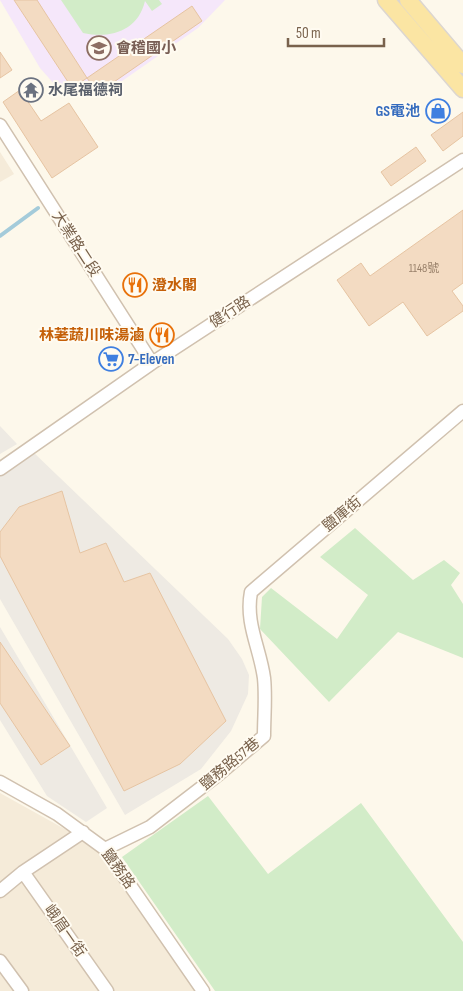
<svg xmlns="http://www.w3.org/2000/svg" width="463" height="991" font-family="'Sofia Sans Condensed','Noto Sans TC',sans-serif">
  <style>
    .residential { fill: #f5ebd9 }
    .industrial { fill: #eeeae3 }
    .education { fill: #f5e7fa }
    .green { fill: #d2ecc8 }
    .lines { fill: none; stroke-linecap: round; stroke-linejoin: round }
    .stream { stroke: #a4cbda; stroke-width: 4 }
    .building { fill: #f3dbc2; stroke: #e6c4a2 }
    .minor-casing { stroke: #d0c1af; stroke-width: 15 }
    .major-casing { stroke: #dcd6d0; stroke-width: 19 }
    .minor { stroke: #fff; stroke-width: 12 }
    .major { stroke: #fbe5a3; stroke-width: 16 }
    .labels { text-anchor: middle; dominant-baseline: central; stroke-width: 4; stroke-linejoin: round; paint-order: stroke }
    .number-label { font-size: 12px; fill: #98806a }
    .education-label { font-size: 15px; font-weight: bold; fill: #785e54; stroke: #fffbf1; text-anchor: start }
    .worship-label { font-size: 15px; font-weight: bold; fill: #5b616d; stroke: #fffbf1; text-anchor: start }
    .shop-label { font-size: 15px; font-weight: bold; fill: #366cbe; stroke: #fffbf1; text-anchor: end }
    .street-label { font-size: 15px; fill: #79624c; stroke: #fffbf1 }
    .food-label { font-size: 15px; font-weight: bold; fill: #c56008; stroke: #fffbf1; text-anchor: start }
  </style>
  <rect width="100%" height="100%" fill="#fdf8eb"/>
  <path class="residential" d="M0,152L14,174L0,182Z
    M0,793L70,832L100,853L197,991H0Z"/>
  <path class="industrial" d="M0,426L17,444L0,454Z
    M33,452L228,639L242,659L249,675L248,694L231,731L201,769L125,815L0,599V474Z
    M0,627L107,808L86,822L47,796L0,720Z"/>
  <path class="education" d="M0,0H225L198,28L102,95L56,86L40,68Z"/>
  <path class="green" d="M61,0H159L162,4L152,11L145,1C138,31 110,39 83,33Z
    M355,528L413,580L444,560L460,573L451,585L463,604V658L398,632L329,702L260,629L262,597L271,588L337,639L368,595L320,557Z
    M208,796L268,874L361,803L463,942V991H215L122,857Z"/>
  <g class="lines">
    <path class="stream" d="M0,236L38,208"/>
  </g>
  <path class="building" d="M14,0H37L87,78L72,88Z
    M192,6L202,21L98,93L87,78Z
    M0,52L12,70L0,78Z
    M20,90L41,121L69,103L98,147L52,178L3,102Z
    M463,112V136L443,151L431,135Z
    M416,147L426,161L391,186L381,172Z
    M463,210V283L452,291L463,306V311L427,336L403,302L369,326L337,280L361,263L370,276Z
    M62,491L80,553L106,543L124,582L150,573L226,721L180,764L124,791L0,556V532L19,507Z
    M0,642L70,746L41,765L0,703Z"/>
  <g class="lines">
    <g class="minor-casing">
      <path id="minor" d="M0,125L152,363
        M0,469L152,363L463,160
        M0,782L57,814L105,849L203,991
        M105,849L150,827L219,774L264,736C264,717 266,697 264,678C260,648 245,623 251,592L463,411
        M23,872L107,991
        M0,891L23,872L83,832
        M0,961L22,991"/>
    </g>
    <g class="major-casing">
      <path id="major" d="M386,0L463,89
        M408,0L463,65"/>
    </g>
    <use href="#minor" class="minor"/>
    <use href="#major" class="major"/>
  </g>
  <defs>
    <g id="school-ring" transform="scale(1.25)"><circle r="9.5" fill="#fffbf1" stroke="#8d6e63" stroke-width="1.5"/><path d="M0-5L7-2L0 1L-7-2ZM-4 1L0 2.5L4 1V4Q0 6-4 4Z" fill="#8d6e63"/></g>
    <g id="temple-ring" transform="scale(1.25)"><circle r="9.5" fill="#fffbf1" stroke="#6b7280" stroke-width="1.5"/><path d="M0-6L5-2H3V0L6.5 2.5H4V6H1.5V3h-3V6H-4V2.5H-6.5L-3 0V-2H-5Z" fill="#6b7280"/></g>
    <g id="shop-ring" transform="scale(1.25)"><circle r="9.5" fill="#fffbf1" stroke="#3f7fe0" stroke-width="1.5"/><path d="M-5-2.5h2.3a2.7 3.5 0 0 1 5.4 0H5L5.5 6h-11ZM-1.5-2.5h3a1.5 2.3 0 0 0-3 0Z" fill="#3f7fe0"/></g>
    <g id="restaurant-ring" transform="scale(1.25)"><circle r="9.5" fill="#fffbf1" stroke="#e8710a" stroke-width="1.5"/><path d="M-5-6h1v4h1v-4h1v4h1v-4h1v5L-1.5 .5V6h-2V.5L-5-1ZM5-6V6H3V1.5H1.5Q1.5-4 5-6Z" fill="#e8710a"/></g>
    <g id="supermarket-ring" transform="scale(1.25)"><circle r="9.5" fill="#fffbf1" stroke="#3f7fe0" stroke-width="1.5"/><path d="M-6-5.5h2.5l.6 2H6L4.5 2H-2.5L-4.4-4H-6ZM-1.5 3.2a1.3 1.3 0 1 0 .1 0ZM3 3.2a1.3 1.3 0 1 0 .1 0Z" fill="#3f7fe0"/></g>
  </defs>
  <g fill-rule="evenodd">
    <use href="#school-ring" x="99" y="48"/>
    <use href="#temple-ring" x="31" y="90"/>
    <use href="#shop-ring" x="438" y="111"/>
    <use href="#restaurant-ring" x="135" y="285"/>
    <use href="#restaurant-ring" x="162" y="335"/>
    <use href="#supermarket-ring" x="111" y="359"/>
  </g>
  <g class="labels">
    <g class="number-label">
      <text x="424" y="268">1148號</text>
    </g>
    <g class="education-label">
      <text x="116" y="48">會稽國小</text>
    </g>
    <g class="worship-label">
      <text x="48" y="90">水尾福德祠</text>
    </g>
    <g class="shop-label">
      <text x="420" y="111">GS電池</text>
      <text x="128" y="359" text-anchor="start">7-Eleven</text>
    </g>
    <g class="street-label">
      <text transform="translate(76 244) rotate(57)">大業路二段</text>
      <text transform="translate(230 312) rotate(-33)">健行路</text>
      <text transform="translate(342 514) rotate(-40)">鹽庫街</text>
      <text transform="translate(230 764) rotate(-40)">鹽務路57巷</text>
      <text transform="translate(118 869) rotate(54)">鹽務路</text>
      <text transform="translate(65 931) rotate(55)">峨眉一街</text>
    </g>
    <g class="food-label">
      <text x="152" y="285">澄水閣</text>
      <text x="144" y="335" text-anchor="end">林荖蔬川味湯滷</text>
    </g>
  </g>
  <path d="M288 38v8h96v-8" fill="none" stroke="#79624c" stroke-width="2.5"/>
  <text x="296" y="38" font-size="15" fill="#79624c" stroke="#fffbf1" stroke-width="4" paint-order="stroke">50 m</text>
</svg>
